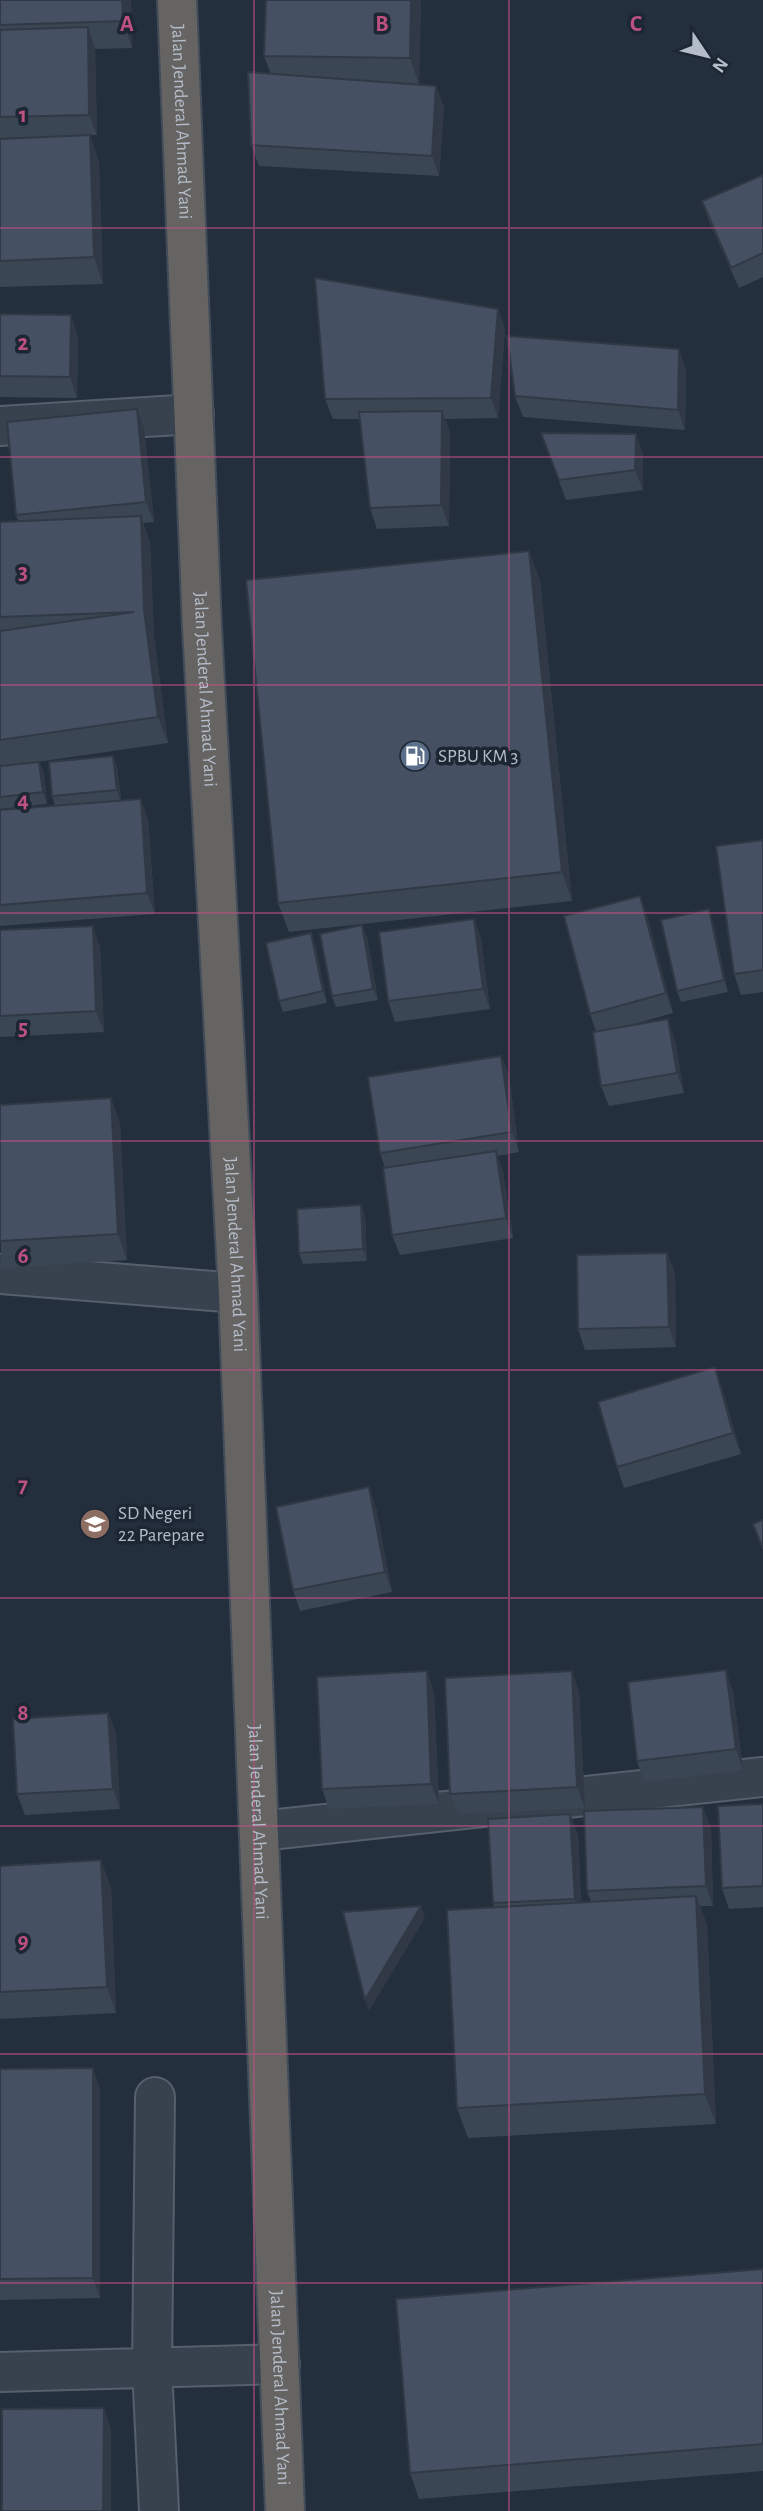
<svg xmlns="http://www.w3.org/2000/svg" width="763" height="2511" font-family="'Alegreya Sans',sans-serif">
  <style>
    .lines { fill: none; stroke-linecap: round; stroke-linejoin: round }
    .minor-casing { stroke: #565f6c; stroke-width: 42 }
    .trunk-casing { stroke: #434c59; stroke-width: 42 }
    .minor { stroke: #38414e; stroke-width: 38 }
    .trunk { stroke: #656462; stroke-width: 38 }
    .wall { fill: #3b4654 }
    .shaded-wall { fill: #303945 }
    .building { fill: #455162; stroke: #303945; stroke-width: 2 }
    .grid { fill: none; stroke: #bd5182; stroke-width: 2; stroke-opacity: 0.55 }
    .labels { text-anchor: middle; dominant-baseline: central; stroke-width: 7; stroke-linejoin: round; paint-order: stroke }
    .street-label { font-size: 19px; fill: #b4bcc9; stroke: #1d2633 }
    .poi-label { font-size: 19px; fill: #b4bcc9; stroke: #1d2633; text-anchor: start }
    .grid-label { font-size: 23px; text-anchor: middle; font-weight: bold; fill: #bd5182; stroke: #1d2633; stroke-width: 7; stroke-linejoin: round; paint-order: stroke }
  </style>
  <rect width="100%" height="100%" fill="#242f3e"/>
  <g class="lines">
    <g class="minor-casing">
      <path id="minor" d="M0,426L194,414
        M0,1274L238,1293
        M260,1831L763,1777
        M155,2097L152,2368L159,2511
        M0,2372L280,2364"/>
    </g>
    <g class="trunk-casing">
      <g id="trunk">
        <path id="s1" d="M177,0L202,627L238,1293L285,2511"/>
      </g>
    </g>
    <use href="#minor" class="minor"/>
    <use href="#trunk" class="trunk"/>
  </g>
  <path class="wall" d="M0,0H131L132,48L95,49L97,135L0,138Z
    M421,0L419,84L444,106L439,176L259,166L251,145L271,74L264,56Z
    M90,135L99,162L103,284L0,287V139Z
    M763,175V277L739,288L709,221L702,201Z
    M498,309L505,329L498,418L445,419L450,432L449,526L377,529L370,508L360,419H333L325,399Z
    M0,314L78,336L77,398L0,397Z
    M686,369L685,430L523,417L515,396Z
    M137,409L144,429L154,522L143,523L150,542L154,636L168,743L30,763L39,762L44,773L47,804L0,809V522L18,521L16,515Z
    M541,433L643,454V490L566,500Z
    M540,580L572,901L289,932L278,903Z
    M113,756L117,767L121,800L148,819L155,914L0,926V810L55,806L52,796Z
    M763,840V992L741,995L734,974Z
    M640,896L647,916L673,1013L624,1027L675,1040L684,1093L609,1106L601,1086L596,1032L590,1014Z
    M474,919L481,939L490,1009L395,1022L388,1001Z
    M713,921L728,992L681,1002L677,991Z
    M0,930L100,946L104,1032L0,1037Z
    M311,933L315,945L327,1003L283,1012L279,1001Z
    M367,937L378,1000L336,1007L332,996Z
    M501,1056L509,1076L519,1152L497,1156L503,1172L513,1238L400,1255L392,1235L385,1168L380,1153Z
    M111,1098L120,1124L127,1260L1,1268L0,1105Z
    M361,1205L365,1217L367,1261L303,1264L299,1253Z
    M667,1253L675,1273L676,1347L585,1350L578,1329Z
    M715,1367L722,1388L741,1454L624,1488L617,1467Z
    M376,1508L392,1592L300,1611L293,1590Z
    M579,1691L585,1808L458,1814L450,1794Z
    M733,1691L743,1770L644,1782L637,1761Z
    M434,1692L439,1804L329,1809L322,1789Z
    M108,1713L116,1733L120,1809L25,1815L17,1794Z
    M763,1804V1907L729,1909L722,1888Z
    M711,1827L713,1906H700L707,1925L716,2124L468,2138L457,2108L494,1907L493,1903L578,1834L581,1902H591L587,1891Z
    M0,1866L111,1887L116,2013L0,2019Z
    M0,2069L100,2088V2298L0,2300Z
    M763,2269V2471L419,2499L410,2473Z"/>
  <path class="shaded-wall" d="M122,0H131L132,48L123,21Z
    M411,0H421L419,84L410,58Z
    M88,27L95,48L97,135L89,115Z
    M436,86L444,106L439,176L432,156Z
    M90,135L99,162L103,284L94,257Z
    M498,309L505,329L498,418L491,398Z
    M71,315L78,336L77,398L70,377Z
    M679,349L686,369L685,430L678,410Z
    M137,409L144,429L154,522L146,502Z
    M442,411L450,432L449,526L441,505Z
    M636,434L643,454V490L635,470Z
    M141,516L150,542L154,636L168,743L158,717L144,610Z
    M529,551L540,580L572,901L562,872Z
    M113,756L117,767L121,802L117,790Z
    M39,762L44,773L47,804L43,792Z
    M141,799L148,819L155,914L147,893Z
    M640,896L647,916L673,1013L666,993Z
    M709,909L713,921L728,992L724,980Z
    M474,919L481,939L490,1009L483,989Z
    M362,925L367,937L378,1000L373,989Z
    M93,926L100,946L104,1032L96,1011Z
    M311,933L315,945L327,1003L323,991Z
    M668,1019L675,1040L684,1093L677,1073Z
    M501,1056L509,1076L519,1152L512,1132Z
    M111,1098L120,1124L127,1260L118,1234Z
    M496,1151L503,1172L513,1238L506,1218Z
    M361,1205L365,1217L367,1261L363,1249Z
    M667,1253L675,1273L676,1347L669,1327Z
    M715,1367L722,1388L741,1454L733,1433Z
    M369,1487L376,1508L392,1592L385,1572Z
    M726,1670L733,1691L743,1770L736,1749Z
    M427,1671L434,1692L439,1804L431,1784Z
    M572,1671L579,1691L585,1808L577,1787Z
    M108,1713L116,1733L120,1809L113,1789Z
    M703,1807L711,1827L713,1906L706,1886Z
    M570,1814L578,1834L582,1919L575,1899Z
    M101,1860L111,1887L116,2013L107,1987Z
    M696,1896L707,1925L716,2124L705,2094Z
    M421,1906L425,1918L369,2011L365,2000Z
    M93,2068L100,2088V2298L93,2278Z
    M104,2408L111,2429V2511H103Z"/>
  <path class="building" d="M0,0H122L123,21L0,25Z
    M266,0H411L410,58L264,56Z
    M88,27L89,115L0,117V30Z
    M248,72L436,86L432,156L251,145Z
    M90,135L94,257L0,261V139Z
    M763,175V253L731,268L702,201Z
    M315,278L498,309L491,398L325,399Z
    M0,314L71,315L70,377L0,376Z
    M507,336L679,349L678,410L515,396Z
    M137,409L146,502L16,515L7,422Z
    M442,411L441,505L370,508L359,412Z
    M541,433L636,434L635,470L559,480Z
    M141,516L144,610L158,717L0,740V631L134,612L0,617V522Z
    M529,551L562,872L278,903L246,580Z
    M113,756L117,790L52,796L49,762Z
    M39,762L43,792L0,797V766Z
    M141,799L147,893L0,905V810Z
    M763,840V970L734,974L716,846Z
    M640,896L666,993L590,1014L564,916Z
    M709,909L724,980L677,991L661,920Z
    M474,919L483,989L388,1001L379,932Z
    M362,925L373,989L332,996L320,934Z
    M93,926L96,1011L0,1016V930Z
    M311,933L323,991L279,1001L266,943Z
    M668,1019L677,1073L601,1086L593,1032Z
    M501,1056L512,1132L380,1153L368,1077Z
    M111,1098L118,1234L0,1241V1105Z
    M496,1151L506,1218L392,1235L383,1168Z
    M361,1205L363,1249L299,1253L297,1209Z
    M667,1253L669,1327L578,1329L577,1255Z
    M715,1367L733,1433L617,1467L598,1402Z
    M369,1487L385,1572L293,1590L276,1507Z
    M763,1520V1549L753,1524Z
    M726,1670L736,1749L637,1761L628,1682Z
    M427,1671L431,1784L322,1789L317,1677Z
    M572,1671L577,1787L450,1794L445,1678Z
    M108,1713L113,1789L17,1794L13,1719Z
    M763,1804V1886L722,1888L718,1806Z
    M703,1807L706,1886L587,1891L584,1811Z
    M570,1814L575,1899L493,1903L488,1819Z
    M101,1860L107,1987L0,1992V1866Z
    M696,1896L705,2094L457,2108L447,1910Z
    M421,1906L365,2000L343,1912Z
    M93,2068V2278L0,2279V2069Z
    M763,2269V2444L410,2473L396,2299Z
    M104,2408L103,2511H2V2409Z"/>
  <path class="grid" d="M254,0V2511M509,0V2511M0,228H763M0,457H763M0,685H763M0,913H763M0,1141H763M0,1370H763M0,1598H763M0,1826H763M0,2054H763M0,2283H763"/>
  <defs>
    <g id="fuel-disc" transform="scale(1.575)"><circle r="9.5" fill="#5c6f8a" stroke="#1d2633"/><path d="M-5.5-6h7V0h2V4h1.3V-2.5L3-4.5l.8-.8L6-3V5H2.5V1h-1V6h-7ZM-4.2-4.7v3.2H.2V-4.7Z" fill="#fff"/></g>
    <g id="school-disc" transform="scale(1.575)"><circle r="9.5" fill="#8d6e63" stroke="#1d2633"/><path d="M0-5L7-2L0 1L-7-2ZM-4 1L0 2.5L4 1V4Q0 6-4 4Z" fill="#fff"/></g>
  </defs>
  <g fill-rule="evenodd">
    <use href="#fuel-disc" x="415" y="756"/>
    <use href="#school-disc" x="95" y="1524"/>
  </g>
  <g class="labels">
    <g class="street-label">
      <text stroke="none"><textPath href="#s1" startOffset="122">Jalan Jenderal Ahmad Yani</textPath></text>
      <text stroke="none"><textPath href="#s1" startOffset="690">Jalan Jenderal Ahmad Yani</textPath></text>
      <text stroke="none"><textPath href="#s1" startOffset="1256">Jalan Jenderal Ahmad Yani</textPath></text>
      <text stroke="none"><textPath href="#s1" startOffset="1824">Jalan Jenderal Ahmad Yani</textPath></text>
      <text stroke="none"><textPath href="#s1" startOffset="2390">Jalan Jenderal Ahmad Yani</textPath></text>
    </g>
    <g class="poi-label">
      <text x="438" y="756">SPBU KM 3</text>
      <text x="118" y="1513">SD Negeri<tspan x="118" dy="22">22 Parepare</tspan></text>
    </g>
  </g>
  <g class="grid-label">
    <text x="127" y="31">A</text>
    <text x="382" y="31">B</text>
    <text x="636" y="31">C</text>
    <text x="23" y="122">1</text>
    <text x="23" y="350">2</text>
    <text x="23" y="579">3</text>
    <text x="23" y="807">4</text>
    <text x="23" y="1035">5</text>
    <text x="23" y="1263">6</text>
    <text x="23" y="1492">7</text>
    <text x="23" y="1720">8</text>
    <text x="23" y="1948">9</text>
  </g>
  <g transform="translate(707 56) rotate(125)" stroke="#1d2633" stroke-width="5" paint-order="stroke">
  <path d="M0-5L12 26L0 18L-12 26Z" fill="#b4bcc9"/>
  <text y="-10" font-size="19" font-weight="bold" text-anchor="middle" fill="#b4bcc9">N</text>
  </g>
</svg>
